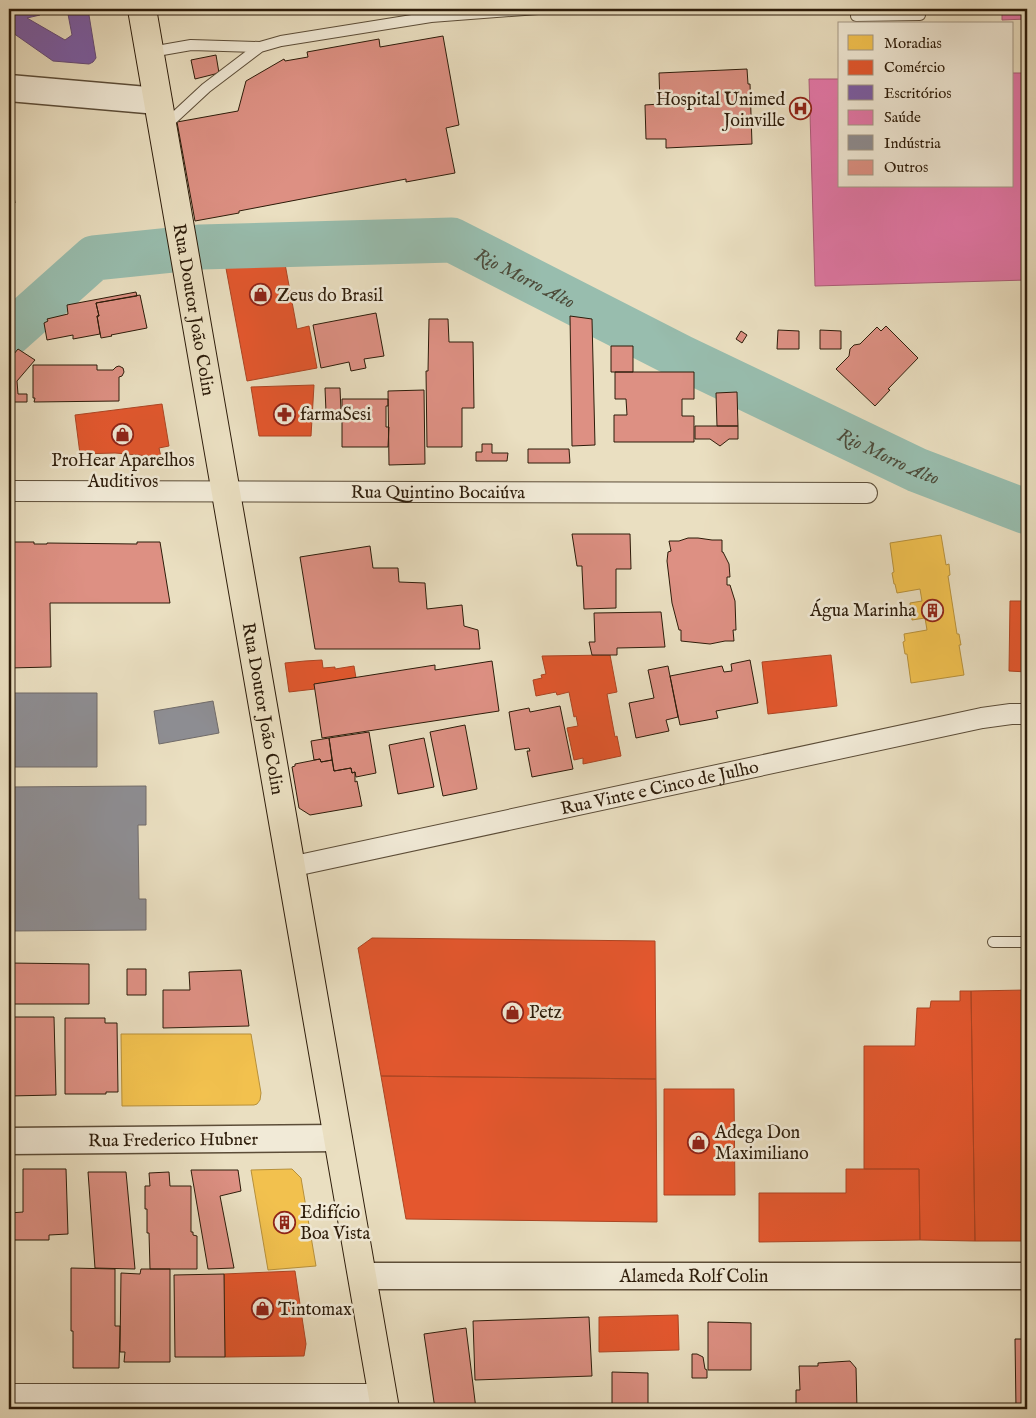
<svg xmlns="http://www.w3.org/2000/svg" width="1036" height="1418" font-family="'IM FELL English',serif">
<rect width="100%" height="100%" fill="#eadfc1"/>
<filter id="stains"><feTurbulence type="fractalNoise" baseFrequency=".004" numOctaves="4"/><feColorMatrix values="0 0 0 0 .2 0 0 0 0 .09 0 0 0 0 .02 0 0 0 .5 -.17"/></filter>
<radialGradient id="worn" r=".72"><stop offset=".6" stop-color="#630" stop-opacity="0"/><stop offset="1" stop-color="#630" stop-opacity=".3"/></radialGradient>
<path fill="#f2c14e" stroke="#b7903a" d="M941 535 946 565 949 564 950 575 948 576 957 634H959L961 645H959L964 675 911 683 907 654H905L903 642 905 641 904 634 927 630 925 618 912 620 910 603 922 601 920 589 897 593 895 584H894L892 573 894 572 890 543Z
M121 1034H251L261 1093 260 1100 257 1104 254 1105 122 1106Z
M292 1169 301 1178 316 1266 268 1270 251 1170Z"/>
<path fill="#e4572e" stroke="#ad4523" d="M283 253 297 329 309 326 317 368 247 381 225 263Z
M314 385 311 436H259L251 387Z
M162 404 169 446 159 448 161 457 115 453 80 454 75 415Z
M1010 601H1027V672L1009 671Z
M610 655 617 692 607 694 615 737 617 736 621 756 583 764V758L574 760 567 728 578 726 576 716 574 717 569 692 557 695 556 692 536 696 533 680 542 678 541 675 546 674 542 656Z
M831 655 837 706 768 714 762 662Z
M322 660 323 668 335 667V669L354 666 356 678 314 684 315 689 289 692 285 663 305 661Z
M372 938 655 941 656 1079 381 1076 358 948Z
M1027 990V1241H975L971 991Z
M960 991H971L975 1241 920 1240 919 1169H864V1046H915L917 1008H930L931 1001H960Z
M381 1076 656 1079 657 1222 406 1219Z
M664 1089H734L735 1195H664Z
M846 1169H919L920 1240 759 1242V1193H846Z
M295 1271 306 1344 304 1356 225 1357 224 1274Z
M678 1315 679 1350 599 1352V1317Z"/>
<path fill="#7b5ea7" stroke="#644a78" d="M9 9H39L40 15 27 18 65 40 72 35 67 9H88L96 58 93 62 89 64 53 61 13 33 9 39Z"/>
<path fill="#e377a8" stroke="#ac5c79" d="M1002 9H1027V19L1002 20Z
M1012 73H1027V280L815 286 809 79H840V186H1012Z"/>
<path fill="#8d8d92" stroke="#706b69" d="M9 693H97V767H9Z
M213 701 219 733 159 744 154 711Z
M146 786V825H138L139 899H146V930L9 931V787Z"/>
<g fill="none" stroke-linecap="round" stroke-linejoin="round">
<path stroke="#98bdae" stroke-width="45" id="s1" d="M9 334 94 258 201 247 452 240 681 357 917 470 1027 512"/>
</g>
<path fill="#dd9083" stroke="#2d1c0a" d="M443 36 459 125 446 128 455 173 406 182V179L239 211V213L195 221 177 122 238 111 246 81 284 59 285 61 308 57 307 52 379 39 380 47Z
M216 55 219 73 195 79 191 60Z
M747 69 748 84H750L752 144 666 148V139H646L645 105 660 104 659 73Z
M9 169H10L15 203 9 204Z
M136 292 137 296 96 303 99 316H97L100 334 73 339V335L47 340 44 323 48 321 47 319 68 314 67 305Z
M140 295 147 328 111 335 112 336 101 338 97 316H99L96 303Z
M376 313 384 356 364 359 366 368 351 371 349 362 321 368 313 325Z
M570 316 592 319 595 445 572 446Z
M429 319H448L449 342H473L474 408H462V447H427L426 371H428Z
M886 326 918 358 888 389 890 390 875 406 836 369 849 356 850 349 854 345 860 344 877 327 881 331Z
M778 330 799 331V349H777Z
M820 330 841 331V349H820Z
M741 331 747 335 742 343 736 339Z
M611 346H633V372H611Z
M18 349 35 360 17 381 18 394H27V402H9V360Z
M33 365H97V370H113L116 367 119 366 123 368 124 372 122 376 119 377V401L34 402 35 398H33Z
M615 372H694V399H682V416H694V442H614V415H627L626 399H615Z
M325 388H340L341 412H326Z
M424 390 425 464 389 465 388 391Z
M737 392 738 426H717L716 393Z
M342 399H388V406H386V427H389L388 447H342Z
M695 426H738V439H729L720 446 710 439H695Z
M482 444H492V453H508L507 461H476V452H482Z
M528 449H569L570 463H528Z
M572 534H630L631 569H616V608L584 609 582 569V566H577Z
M688 538H698L712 540H722V552H723L729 564 730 577H727V585H730L735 601 736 630H733L734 641H725L710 644 681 641V630H679L672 603 667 561 668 552 671 551 669 541H679Z
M9 542H34V544H47V543L137 544V542H160L170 603H50L51 667 9 668Z
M370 546 373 568H398L399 582 425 583 427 609 462 605 464 626 478 630 480 649H315L300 557Z
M661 612 665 647 617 648V655H592L589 642H595L594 613Z
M750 660 758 703 716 711 718 718 680 725 670 676 722 666 724 672 732 671 731 664Z
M492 661 499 711 322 738 314 684 435 665V670Z
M668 666 678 717 666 720 669 731 636 738 629 703 654 698 648 670Z
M560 706 573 769 532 777 527 751H530L529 748 515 750 509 712 529 708 530 712Z
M465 725 477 789 443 796 430 732Z
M369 732 376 773 356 777 355 772 352 773 351 768 334 771 329 738Z
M329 738 332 760 321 762 320 759 314 760 311 741Z
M424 738 434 787 398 794 389 745Z
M320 759 321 762 332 760 334 771 351 768 352 773 355 772V782L357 781 362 806 310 815 299 808 292 767 295 766V764Z
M9 963 89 964V1004H9Z
M127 969H146V995H127Z
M241 970 249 1026 163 1028V990H190L189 972Z
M9 1017H54L56 1095 9 1096Z
M65 1018H105V1023H117L118 1092H106V1094H65Z
M23 1169H66L68 1234 49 1235V1240H9V1213L23 1212Z
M191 1170H238L241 1191 220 1196 234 1268 208 1269Z
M88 1172H126L135 1269 95 1268Z
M169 1172 170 1186H191V1232H193V1235L197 1236V1269H150L149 1233H147V1209H145V1186H150L149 1173Z
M71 1268 115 1269V1326H120L119 1368H73V1331H71Z
M141 1269H170V1362H124L125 1352H120L121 1273 140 1274Z
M224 1274 225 1357H175L174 1275Z
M589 1317 592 1376 475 1380 473 1321Z
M708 1322 751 1323V1370H708Z
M466 1328 476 1409H435L424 1334Z
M1015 1339H1027V1409H1016Z
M692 1354H697L703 1357 705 1369 707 1370V1378H692Z
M850 1361 856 1368 857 1409H796V1390H800L799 1366H818V1363Z
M612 1372 648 1373V1409H612Z"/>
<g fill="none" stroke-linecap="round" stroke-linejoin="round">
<defs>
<path id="service" d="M856 9V16L920 15V9
M151 52 191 45 260 47 281 41 431 17 538 9
M165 126 206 88 260 47
M993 942H1027"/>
<g id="minor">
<path id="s2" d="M9 491 867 493"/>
<path id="s3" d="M290 867 982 718 1011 714H1027"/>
<path d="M9 1394H382"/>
</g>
<g id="tertiary">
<path d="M9 88 158 101"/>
<path id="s4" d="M9 1141 338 1138"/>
<path id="s5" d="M362 1276H1027"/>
</g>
<g id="primary">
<path id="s6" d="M142 9 385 1409"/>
</g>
</defs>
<use href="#service" stroke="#5c4d38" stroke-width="12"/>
<use href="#minor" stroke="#5c4d38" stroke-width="22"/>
<use href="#tertiary" stroke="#5c4d38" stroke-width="29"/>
<use href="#primary" stroke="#2d1c0a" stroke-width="30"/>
<use href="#service" stroke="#f1ead7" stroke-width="10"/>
<use href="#minor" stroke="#f1ead7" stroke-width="20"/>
<use href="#tertiary" stroke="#f1ead7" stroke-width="26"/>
<use href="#primary" stroke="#eadfc1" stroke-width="28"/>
</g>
<defs>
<symbol id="hospital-ring" viewBox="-11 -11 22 22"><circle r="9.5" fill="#f1ead7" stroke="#8f2418" stroke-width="1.5"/><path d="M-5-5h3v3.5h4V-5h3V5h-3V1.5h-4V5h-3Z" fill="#8f2418"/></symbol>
<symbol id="shop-ring" viewBox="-11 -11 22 22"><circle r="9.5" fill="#f1ead7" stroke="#8f2418" stroke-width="1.5"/><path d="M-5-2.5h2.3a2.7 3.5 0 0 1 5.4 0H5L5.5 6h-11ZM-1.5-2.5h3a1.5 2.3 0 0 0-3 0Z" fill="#8f2418"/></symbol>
<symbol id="pharmacy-ring" viewBox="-11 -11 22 22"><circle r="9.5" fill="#f1ead7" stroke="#8f2418" stroke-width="1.5"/><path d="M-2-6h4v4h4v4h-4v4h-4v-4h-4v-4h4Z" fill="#8f2418"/></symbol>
<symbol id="building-ring" viewBox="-11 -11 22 22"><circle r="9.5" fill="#f1ead7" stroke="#8f2418" stroke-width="1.5"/><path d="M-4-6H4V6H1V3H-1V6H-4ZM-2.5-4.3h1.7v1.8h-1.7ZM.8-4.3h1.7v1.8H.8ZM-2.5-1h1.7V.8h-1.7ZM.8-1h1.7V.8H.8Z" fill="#8f2418"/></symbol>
</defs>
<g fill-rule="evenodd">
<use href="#hospital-ring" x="788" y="96" width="25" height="25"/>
<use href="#shop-ring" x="248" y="282" width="25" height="25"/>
<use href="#pharmacy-ring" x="272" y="402" width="25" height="25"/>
<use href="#shop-ring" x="110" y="422" width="25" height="25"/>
<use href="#building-ring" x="920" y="598" width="25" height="25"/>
<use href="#shop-ring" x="500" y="1000" width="25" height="25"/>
<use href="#shop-ring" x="686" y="1130" width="25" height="25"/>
<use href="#building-ring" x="272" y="1210" width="25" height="25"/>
<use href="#shop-ring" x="250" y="1296" width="25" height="25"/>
</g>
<g text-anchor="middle" stroke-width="5" stroke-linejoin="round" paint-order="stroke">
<g font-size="18" fill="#2d1c0a" stroke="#f1ead7" text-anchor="start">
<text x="785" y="105" text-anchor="end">Hospital Unimed<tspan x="785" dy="21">Joinville</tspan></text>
<text x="277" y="301">Zeus do Brasil</text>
<text x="300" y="420">farmaSesi</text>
<text x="123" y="466" text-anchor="middle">ProHear Aparelhos<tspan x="123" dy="21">Auditivos</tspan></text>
<text x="916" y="616" text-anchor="end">Água Marinha</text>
<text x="529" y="1018">Petz</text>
<text x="715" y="1138">Adega Don<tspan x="715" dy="21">Maximiliano</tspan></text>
<text x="300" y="1218">Edifício<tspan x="300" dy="21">Boa Vista</tspan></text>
<text x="278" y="1315">Tintomax</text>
</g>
<g font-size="18" fill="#2d1c0a" stroke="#f1ead7">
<text dy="6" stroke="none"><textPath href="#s6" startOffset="305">Rua Doutor João Colin</textPath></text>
<text dy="6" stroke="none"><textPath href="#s2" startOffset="429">Rua Quintino Bocaiúva</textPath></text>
<text dy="6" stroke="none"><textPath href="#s6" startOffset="710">Rua Doutor João Colin</textPath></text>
<text dy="6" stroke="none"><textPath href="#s3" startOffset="378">Rua Vinte e Cinco de Julho</textPath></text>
<text dy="6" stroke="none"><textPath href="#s4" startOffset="164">Rua Frederico Hubner</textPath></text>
<text dy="6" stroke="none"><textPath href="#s5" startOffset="332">Alameda Rolf Colin</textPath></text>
</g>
<g font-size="19" font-style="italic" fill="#4d4c3b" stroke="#f1ead7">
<text dy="7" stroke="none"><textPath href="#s1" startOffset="555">Rio Morro Alto</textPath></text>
<text dy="7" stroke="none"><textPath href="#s1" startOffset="960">Rio Morro Alto</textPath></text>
</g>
</g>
<rect width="1036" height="1418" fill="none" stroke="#eadfc1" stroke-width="30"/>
<rect x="10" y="10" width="1016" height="1398" fill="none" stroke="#2d1c0a" stroke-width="2.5"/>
<rect x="15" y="15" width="1006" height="1388" fill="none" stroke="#2d1c0a"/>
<rect x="838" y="22" width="175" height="165" fill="#f1ead7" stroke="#a39885"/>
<rect x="848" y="35" width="25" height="15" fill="#f2c14e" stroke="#a39885"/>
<text x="884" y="48" font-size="15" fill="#2d1c0a">Moradias</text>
<rect x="848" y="60" width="25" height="15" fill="#e4572e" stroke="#a39885"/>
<text x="884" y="72" font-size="15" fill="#2d1c0a">Comércio</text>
<rect x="848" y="85" width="25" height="15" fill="#7b5ea7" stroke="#a39885"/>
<text x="884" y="98" font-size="15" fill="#2d1c0a">Escritórios</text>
<rect x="848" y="110" width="25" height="15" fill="#e377a8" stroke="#a39885"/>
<text x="884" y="122" font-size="15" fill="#2d1c0a">Saúde</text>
<rect x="848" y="135" width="25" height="15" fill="#8d8d92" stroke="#a39885"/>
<text x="884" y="148" font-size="15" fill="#2d1c0a">Indústria</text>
<rect x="848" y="160" width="25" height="15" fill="#dd9083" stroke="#a39885"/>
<text x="884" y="172" font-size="15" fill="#2d1c0a">Outros</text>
<rect width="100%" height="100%" filter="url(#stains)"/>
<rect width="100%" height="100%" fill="url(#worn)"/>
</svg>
